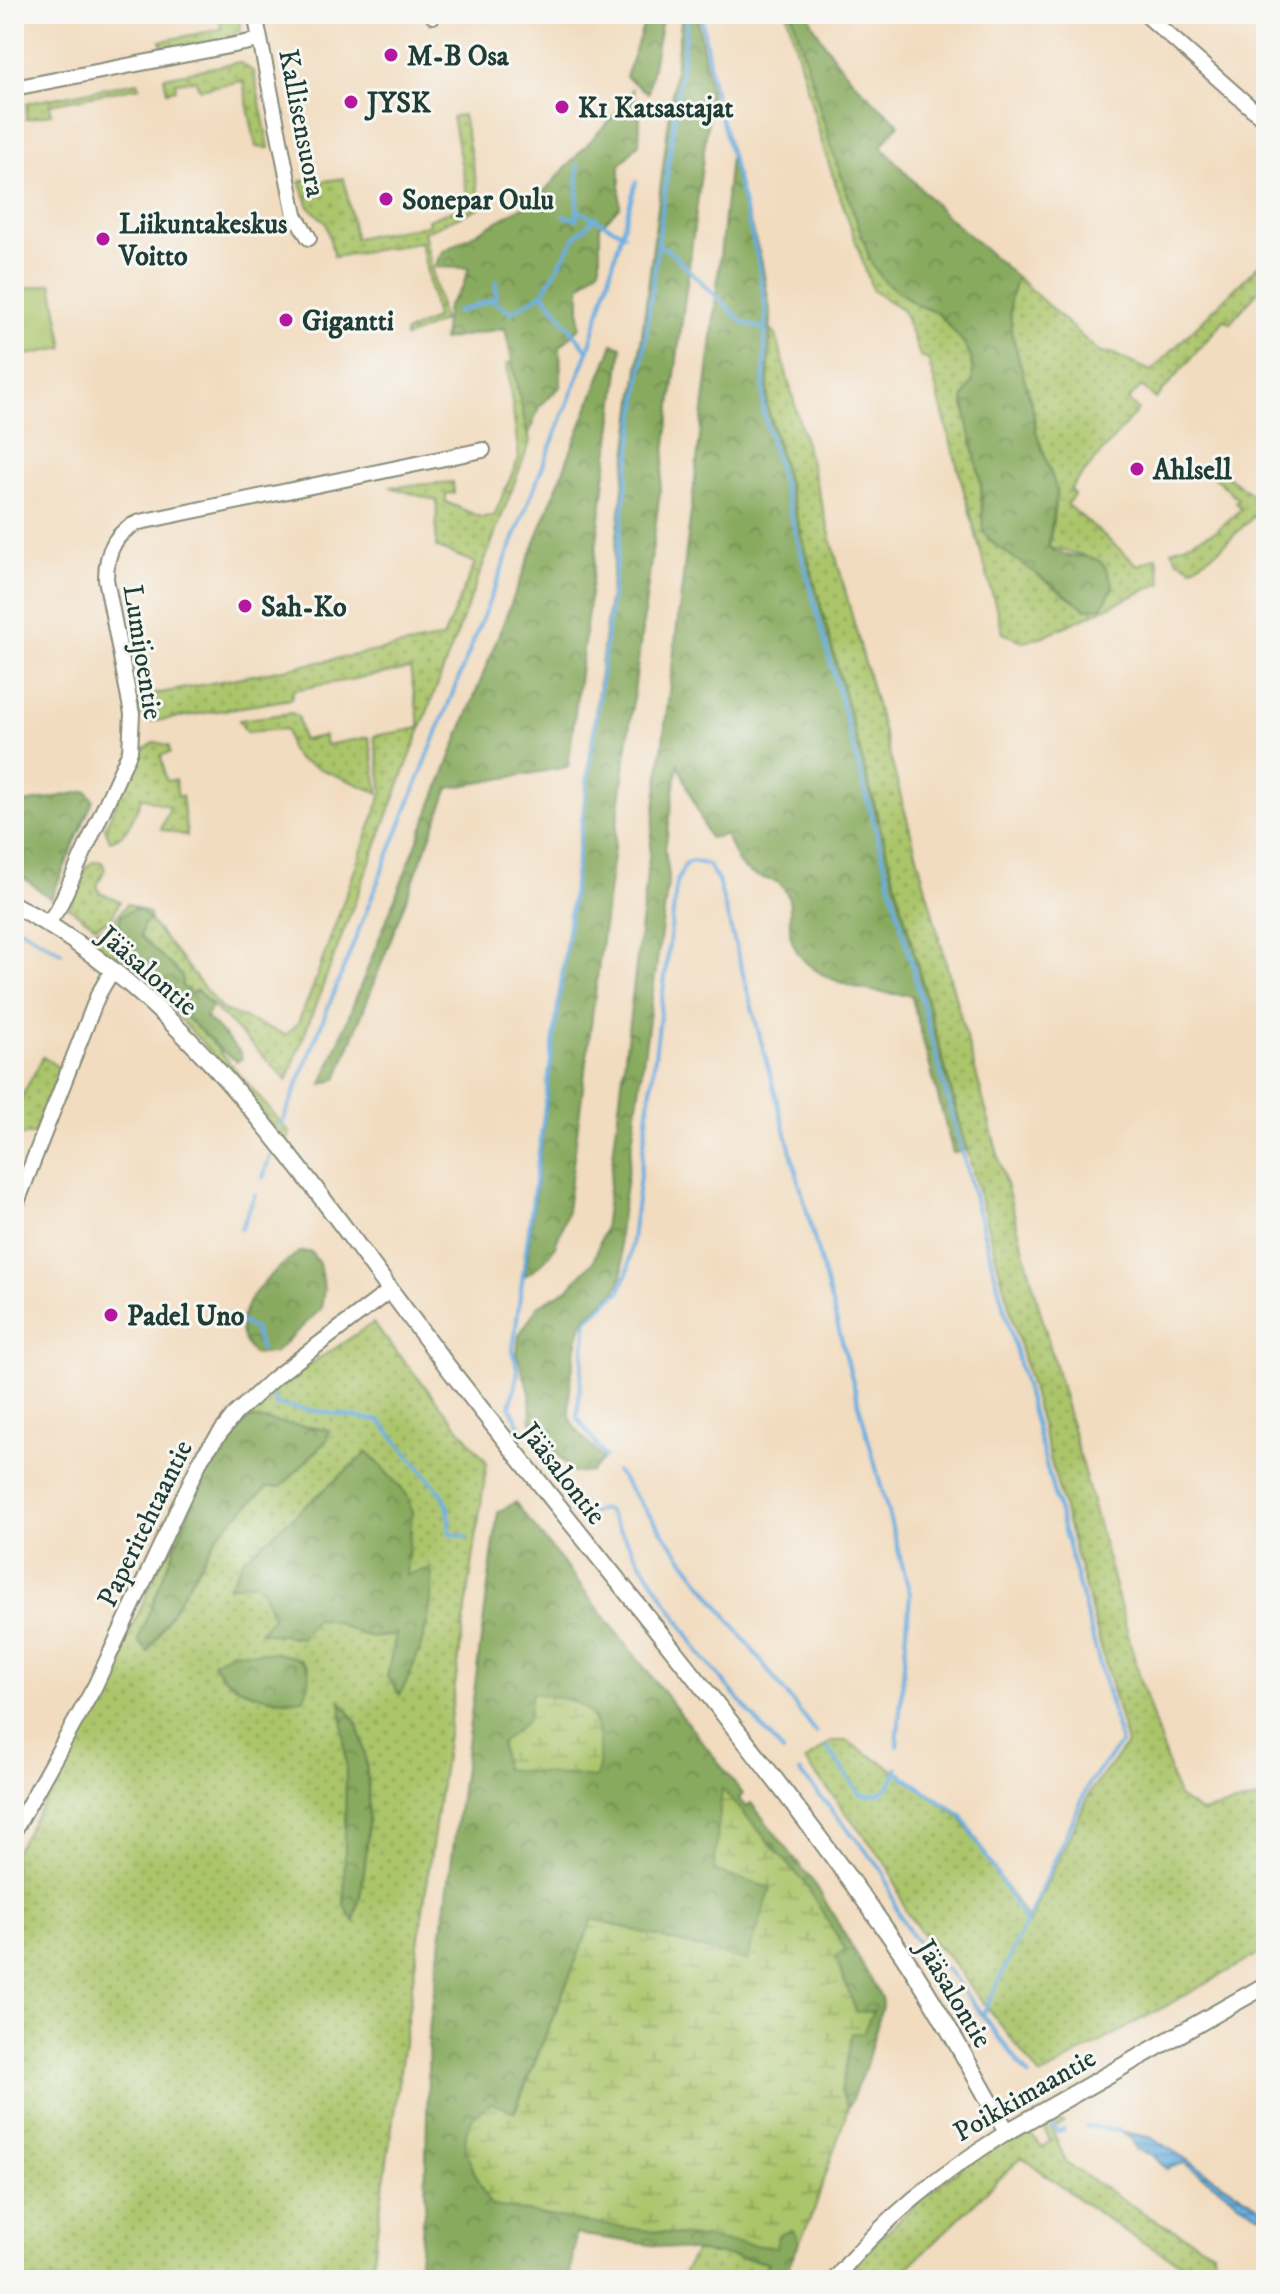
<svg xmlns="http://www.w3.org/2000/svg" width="1280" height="2294" font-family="'IM FELL DW Pica',serif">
<defs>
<pattern id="grass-dots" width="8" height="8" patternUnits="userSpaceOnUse" patternTransform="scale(2)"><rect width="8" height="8" fill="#abc56b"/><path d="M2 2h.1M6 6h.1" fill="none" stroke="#8ba159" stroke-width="1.8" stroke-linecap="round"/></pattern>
<pattern id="forest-crowns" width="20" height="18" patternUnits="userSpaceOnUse" patternTransform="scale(2)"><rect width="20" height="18" fill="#88aa5f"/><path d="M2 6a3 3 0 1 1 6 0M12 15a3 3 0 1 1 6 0" fill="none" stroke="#6f8c4f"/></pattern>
<pattern id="wetland-marsh" width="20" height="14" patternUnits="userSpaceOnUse" patternTransform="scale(2)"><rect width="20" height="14" fill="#abc56b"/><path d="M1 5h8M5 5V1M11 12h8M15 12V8" fill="none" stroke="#8ba159"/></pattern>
<pattern id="water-rules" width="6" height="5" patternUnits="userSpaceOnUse" patternTransform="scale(2)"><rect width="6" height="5" fill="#6aaee0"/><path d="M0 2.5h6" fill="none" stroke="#578fb6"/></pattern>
</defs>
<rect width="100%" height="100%" fill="#f6f6f2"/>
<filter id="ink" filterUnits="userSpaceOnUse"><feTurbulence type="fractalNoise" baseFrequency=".0125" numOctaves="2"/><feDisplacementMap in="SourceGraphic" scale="16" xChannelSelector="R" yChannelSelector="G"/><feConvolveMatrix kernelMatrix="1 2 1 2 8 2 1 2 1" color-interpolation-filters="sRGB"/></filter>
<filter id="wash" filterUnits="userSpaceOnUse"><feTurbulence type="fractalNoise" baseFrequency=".006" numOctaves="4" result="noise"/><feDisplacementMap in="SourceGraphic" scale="32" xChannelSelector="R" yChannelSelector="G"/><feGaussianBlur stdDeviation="1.8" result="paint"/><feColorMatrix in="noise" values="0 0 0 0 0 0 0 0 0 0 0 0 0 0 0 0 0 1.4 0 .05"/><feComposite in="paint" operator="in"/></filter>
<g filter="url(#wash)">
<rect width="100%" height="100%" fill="#f2dcbf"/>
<path fill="url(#grass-dots)" stroke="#658150" stroke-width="2" d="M219 14H238L241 30 228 39 163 51 161 41 221 29Z
M787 14H792L833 152 872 265 917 305 938 313 964 343 971 358 973 380 963 399 981 484 982 518 1102 607 1113 587 1083 555 1049 548 1057 491 1036 431 1033 410 1011 331 1010 299 1017 277 1100 353H1111L1151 371 1266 258V282L1230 323 1225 319 1156 399 1142 386 1128 400 1138 410 1070 489 1074 495 1067 504 1138 565 1157 557 1162 583 1041 637 1025 642 1003 633 928 359 921 358 902 309 873 291 824 150Z
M239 62 254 72 269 148 256 147 243 81 200 89 195 80 175 82 176 89 167 91 164 77Z
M138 82 139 87 50 104 51 114 26 119 27 103Z
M463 115 481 207 424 232 443 321 405 338V333L436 318 421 242 334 257 326 223 309 207 300 181 317 177 318 182 344 178 355 238 429 225 428 220 469 203 452 117Z
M770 329 776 335 1137 1668 1178 1797 1201 1812 1266 1797V1950L1040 2076 945 1953 925 1937 906 1912 889 1867 805 1761 832 1741H847L905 1777 960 1817 1029 1922 1092 1789 1127 1744 767 406Z
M512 362 530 442 287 1080 197 990 191 994 182 986V976L140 936 144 924 121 916 195 1023 290 1133 287 1144C227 1067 163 992 82 936L88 931 108 928 127 904 149 913 150 921 221 1009 286 1035 298 1023 310 995 383 791 374 736 420 728 410 669 293 690 291 699 150 722 139 714 138 706 145 696 443 638 475 563 436 547 437 501 390 487 453 482 454 493 446 494V502L480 517 494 516 519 458 507 364Z
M1219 470 1254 496 1261 509 1220 549 1192 568 1177 559 1172 550 1216 531 1241 509 1235 502 1238 499 1211 474Z
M291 713 298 716 302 740 324 736 326 745 369 737 379 793 298 760 290 750 286 729 246 732 239 720Z
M156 742 169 746 170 753 161 755 166 781 175 780 178 797 182 796 187 836 161 829 170 807 142 797C134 813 129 837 110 841L105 828 137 753Z
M95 861 102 862 105 869 97 886 100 893 120 901 111 919 96 926 69 908 87 866Z
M43 1057 58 1067 59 1076 35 1134 14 1136V1111Z
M373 1323 487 1462 370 2280H14V1853L56 1782 105 1688 201 1473 233 1428 279 1385Z
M1052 2118 1064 2123 1052 2129 1066 2163 1153 2219 1213 2251 1215 2272 1242 2280C1179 2280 1073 2195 1022 2157L895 2280H842C884 2230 963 2154 1025 2132H1029L1041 2147 1050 2142 1043 2126Z
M696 2251 768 2262 761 2280H687L684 2271Z"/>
<path fill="url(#forest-crowns)" stroke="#54744a" stroke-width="2" d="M647 14H663L648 93 626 77Z
M682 14H697L711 96 567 1211C557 1244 555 1257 525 1276Z
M792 14H808C830 61 861 90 899 124L881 146 943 213 1017 277 1010 299 1011 331 1033 410 1036 431 1057 491 1048 547C1077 569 1100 537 1113 587L1102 607 1086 609 994 544 983 532 981 484 963 399 973 380 971 358 964 343 938 313 917 305 886 283 872 265 833 152Z
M632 90 640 120 639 143 620 165V207L600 226V267L580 286V327L560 347 561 386 539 407 528 437 505 328 443 340 447 306 462 288 469 268 434 267 442 252 537 199 629 99Z
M730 157 761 259 771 315 767 406 967 1150 953 1153 911 995C872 994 802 982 791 937 787 918 796 899 780 884 776 880 769 880 763 878 739 873 735 857 726 835L709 838 678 764 665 849 669 876 619 1234C617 1249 626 1260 622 1276 618 1296 598 1304 586 1317 576 1328 565 1407 571 1421 578 1434 593 1448 603 1459L591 1472 573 1473 531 1423 530 1393 517 1356 519 1335 538 1306 569 1288 593 1262 604 1230 712 337Z
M613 344 622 347 568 767 449 788 337 1079 322 1084Z
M87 791 93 800 51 899 14 870V805Z
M133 909 141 911 150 921 144 924 140 936 182 976V986L191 994 196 990 212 1006 206 1017 240 1052 242 1059 237 1061 221 1050 113 948 121 916Z
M299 1252H311L319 1264 324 1289 321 1309 274 1353 253 1354C217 1317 271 1273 299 1252Z
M249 1418 329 1430 327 1440 281 1487H267L219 1533 148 1652 138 1640 205 1472Z
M368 1452 407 1495 412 1513 406 1575 431 1568C436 1610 419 1658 400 1695L387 1677 396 1633C358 1648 347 1617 315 1619L301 1638 260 1632 273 1617 263 1590 252 1582 228 1587 244 1559Z
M515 1502 743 1794 739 1799 746 1807 751 1803 817 1887 881 1997 882 2006 867 2063 848 2108 841 2091 852 2032 873 2012H856L836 1958 845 1949 804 1882 723 1790 772 1887 747 1962 593 1919 514 2112 490 2205 577 2221 775 2248 778 2235 794 2230 799 2243 782 2280H761L768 2262 576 2234 569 2280H417L425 2203 429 2029 498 1512Z
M233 1651C268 1654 330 1646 303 1699 274 1704 225 1690 213 1662Z
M341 1702C347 1710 356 1719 359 1728 375 1782 369 1868 354 1921L344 1905 346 1764Z"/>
<path fill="url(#wetland-marsh)" stroke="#658150" stroke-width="2" d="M532 1693C570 1700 598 1700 599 1746 599 1758 601 1768 595 1778L504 1769 501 1743 527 1721Z
M722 1789 804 1882 845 1949 836 1958 856 2012 873 2011 863 2033H852L841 2091 848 2108 813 2213 799 2243 793 2230 778 2235 776 2248 577 2221 490 2205C472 2168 445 2129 491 2103L515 2112 593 1919 747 1961 771 1888 714 1871Z"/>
<path fill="#abc56b" stroke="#658150" stroke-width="2" d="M14 243 23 289 52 284 64 348 14 357Z"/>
<path fill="url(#water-rules)" stroke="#44768a" stroke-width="2" d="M1120 2131 1153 2138 1266 2211V2217C1248 2212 1204 2176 1184 2163L1166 2169 1153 2155 1136 2149 1132 2140Z"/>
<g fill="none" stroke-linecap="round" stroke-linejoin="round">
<path stroke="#6aaee0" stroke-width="4" d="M701 14 713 87 758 259 766 310 763 411 1121 1743 1090 1782 1026 1923
M580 211 624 234
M564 216 577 219 578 166
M658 244 669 251 744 323 764 329
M543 293 588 351
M492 300 511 312 543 293 576 236 596 217
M456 312 492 300 496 296V281
M14 925 61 952
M281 1126 588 352 636 182
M263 1178 270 1156
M241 1229 255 1195
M209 1308 213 1310
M228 1315 254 1329 261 1349
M273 1397 277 1405 380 1421 443 1495 448 1507 450 1533 467 1537
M521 1428 510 1407 518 1373 513 1350 688 14
M605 1457 577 1417 587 1320 620 1291 628 1271 677 881 686 863 693 861 708 865 718 881 910 1594 897 1746
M616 1471 816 1733
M589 1514 602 1509 608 1512 702 1656 783 1752
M827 1747 860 1794C880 1799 893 1787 897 1768
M896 1771 962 1816 1026 1923 982 2016
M800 1772 883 1871 897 1911 912 1936 949 1972 1029 2076
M1086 2126 1120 2131
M1053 2127 1058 2132 1064 2130"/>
</g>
</g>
<g filter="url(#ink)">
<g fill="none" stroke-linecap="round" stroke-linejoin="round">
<defs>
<path id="minor" d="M255 14 295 215 309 238
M433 14V16
M1145 14 1266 121
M14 88 260 40
M48 923 59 907 130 751 132 714 106 579C106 553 115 531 140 522L483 450
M14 1210 98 995 113 969
M14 1831 95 1686 202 1457 235 1414 274 1378 388 1292
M834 2280C882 2219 942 2173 1007 2132"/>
<path id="major" d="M14 905C206 1005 331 1219 462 1385 606 1569 759 1749 893 1940 935 2000 970 2068 1007 2132L1266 1985"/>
</defs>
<use href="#minor" stroke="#888c7a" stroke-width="18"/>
<use href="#major" stroke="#888c7a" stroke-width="20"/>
<use href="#minor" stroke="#fff" stroke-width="14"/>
<use href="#major" stroke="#fff" stroke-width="16"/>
</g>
</g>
<g fill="#b5179e" stroke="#f6f6f2" stroke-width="3">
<circle cx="391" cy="55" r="8"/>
<circle cx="351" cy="102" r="8"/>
<circle cx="562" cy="107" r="8"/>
<circle cx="386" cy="199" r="8"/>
<circle cx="103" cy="239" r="8"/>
<circle cx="286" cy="320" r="8"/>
<circle cx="1137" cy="469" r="8"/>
<circle cx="245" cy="606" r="8"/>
<circle cx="111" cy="1315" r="8"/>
</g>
<g text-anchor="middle" stroke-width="6" stroke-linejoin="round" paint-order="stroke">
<g font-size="28" font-weight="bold" fill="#1f3d34" stroke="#f6f6f2" text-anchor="start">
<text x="407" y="65">M-B Osa</text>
<text x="367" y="112">JYSK</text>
<text x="578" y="117">K1 Katsastajat</text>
<text x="402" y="209">Sonepar Oulu</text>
<text x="119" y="233">Liikuntakeskus<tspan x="119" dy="32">Voitto</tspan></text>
<text x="302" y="330">Gigantti</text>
<text x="1153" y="479">Ahlsell</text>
<text x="261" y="616">Sah-Ko</text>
<text x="127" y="1325">Padel Uno</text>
</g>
<g font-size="28" fill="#1f3d34" stroke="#f6f6f2">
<text transform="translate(303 123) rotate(79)" y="10">Kallisensuora</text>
<text transform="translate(144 652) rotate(81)" y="10">Lumijoentie</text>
<text transform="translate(149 970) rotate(41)" y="10">Jääsalontie</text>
<text transform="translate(564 1473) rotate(52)" y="10">Jääsalontie</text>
<text transform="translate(144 1523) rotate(-64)" y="10">Paperitehtaantie</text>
<text transform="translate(955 1993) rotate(59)" y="10">Jääsalontie</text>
<text transform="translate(1024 2094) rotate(-30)" y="10">Poikkimaantie</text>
</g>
</g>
<rect width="1280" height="2294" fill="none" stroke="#f6f6f2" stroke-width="48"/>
</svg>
